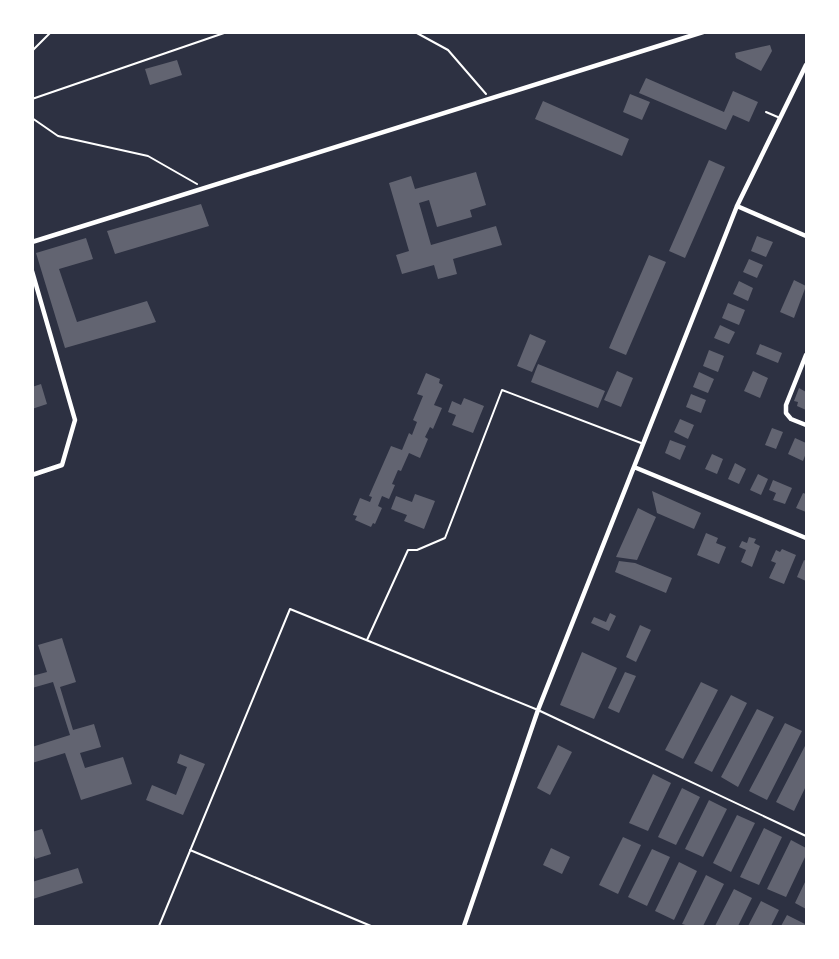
<svg xmlns="http://www.w3.org/2000/svg" width="839" height="959" font-family="'DejaVu Sans',sans-serif">
<rect width="100%" height="100%" fill="#2d3142"/>
<path fill="#626471" d="M770 45 772 51 761 71 736 58 735 53Z
M177 60 182 75 150 85 145 69Z
M646 78 724 112 733 91 758 102 749 122 733 115 726 130 639 93Z
M630 94 650 102 642 120 623 112Z
M543 101 629 139 622 156 535 119Z
M709 160 725 167 685 258 669 251Z
M476 172 486 205 470 210 472 217 437 227 429 200 419 203 431 245 496 226 502 245 453 259 457 274 438 279 434 265 402 274 396 255 409 251 389 183 411 176 415 189Z
M201 204 209 226 115 254 107 231Z
M757 236 773 242 766 257 751 251Z
M86 238 93 259 59 269 77 322 147 301 156 322 65 348 36 253Z
M649 255 666 262 626 355 609 348Z
M749 259 763 265 757 278 743 272Z
M794 280 806 286 794 318 780 312Z
M739 281 753 288 748 301 733 294Z
M728 303 745 310 739 325 722 318Z
M720 325 735 332 729 344 714 338Z
M530 334 546 341 532 372 517 366Z
M760 344 782 353 778 363 756 354Z
M709 350 724 356 718 372 703 366Z
M538 364 605 391 598 408 531 382Z
M617 371 633 378 621 407 604 400Z
M753 371 768 378 760 398 744 391Z
M699 372 714 379 708 393 693 387Z
M426 373 440 379 439 383 443 385 434 405 442 408 433 429 430 427 425 437 428 439 420 458 409 453 401 471 398 470 392 484 395 485 389 499 382 496 378 506 382 508 375 524 373 523 371 527 355 520 357 516 353 515 360 498 370 502 372 497 369 496 391 446 402 450 409 433 412 435 417 422 413 420 423 396 417 394Z
M41 384 47 404 32 409V387Z
M799 388 806 392V410L797 406 798 402 794 401Z
M691 394 706 400 701 413 686 407Z
M464 398 484 406 473 433 452 425 456 415 448 412 452 401 461 405Z
M680 419 694 425 688 439 674 432Z
M772 428 783 432 776 449 765 445Z
M795 438 806 443V453L803 461 788 454Z
M670 440 686 446 680 460 665 453Z
M712 454 723 459 717 474 705 469Z
M735 463 746 469 739 484 728 479Z
M758 474 768 479 761 495 750 490Z
M773 480 792 488 785 504 773 500 776 493 769 490Z
M652 491 701 513 694 529 657 513Z
M803 493 806 494V512L796 508Z
M415 494 435 501 424 529 404 521 407 515 391 509 396 496 412 502Z
M638 508 656 517 637 560 616 557Z
M706 533 718 538 716 543 726 547 719 564 697 555Z
M749 537 756 539 754 543 760 546 752 567 741 562 746 550 739 547 742 541 747 543Z
M782 549 796 555 784 584 769 578 776 563 771 561 776 550 780 552Z
M804 560 806 561V581L797 577Z
M619 561 635 563 672 578 666 593 615 572Z
M610 613 616 616 609 631 591 623 594 617 606 622Z
M640 625 651 630 636 662 626 657Z
M62 638 76 682 60 687 73 730 94 724 101 747 80 753 85 768 123 757 132 784 81 800 65 753 32 763V747L70 735 53 682 32 688V676L47 672 38 645Z
M582 652 617 668 594 719 560 705Z
M625 672 636 676 619 713 608 708Z
M701 682 718 690 683 759 665 750Z
M731 695 747 703 712 772 694 763Z
M757 709 774 717 738 787 721 777Z
M785 723 802 731 767 800 749 791Z
M806 744V786L794 811 776 802Z
M558 745 572 752 550 795 537 788Z
M180 754 205 764 183 815 146 800 152 785 176 795 187 767 177 763Z
M653 774 671 783 648 831 629 823Z
M682 788 700 797 676 845 658 837Z
M709 800 727 809 703 857 685 849Z
M737 815 755 823 731 872 713 863Z
M764 828 782 837 759 885 740 877Z
M42 829 51 854 35 859 32 850V832Z
M623 837 641 845 618 894 599 885Z
M791 840 806 848V855L786 897 767 889Z
M551 848 570 857 562 874 543 865Z
M652 849 670 857 647 906 628 897Z
M679 862 697 871 674 920 655 911Z
M78 868 83 883 33 899 32 882Z
M706 875 724 884 703 926H689L682 924Z
M806 880V909L795 903Z
M734 889 752 898 738 926H715Z
M761 901 779 910 771 926H748Z
M787 915 805 924 804 926H781Z"/>
<g fill="none" stroke-linecap="round" stroke-linejoin="round">
<path stroke="#fff" stroke-width="2" d="M415 32 448 50 486 94
M32 51 51 32
M32 99 227 32
M32 118 58 136 148 156 197 184"/>
<path stroke="#fff" stroke-width="2" d="M766 112 780 118
M367 640 408 550H417L445 538 502 390 641 443
M190 850 371 926
M159 926 290 609 538 710 806 836"/>
<path stroke="#fff" stroke-width="4.5" d="M737 206 806 236
M32 242 703 32
M32 271 75 420 62 465 32 475
M806 355 786 405V413L791 419 806 425
M634 467 806 538
M464 926 538 710 737 206 806 65"/>
</g>
<rect width="839" height="959" fill="none" stroke="#ffffff" stroke-width="68"/>
</svg>
